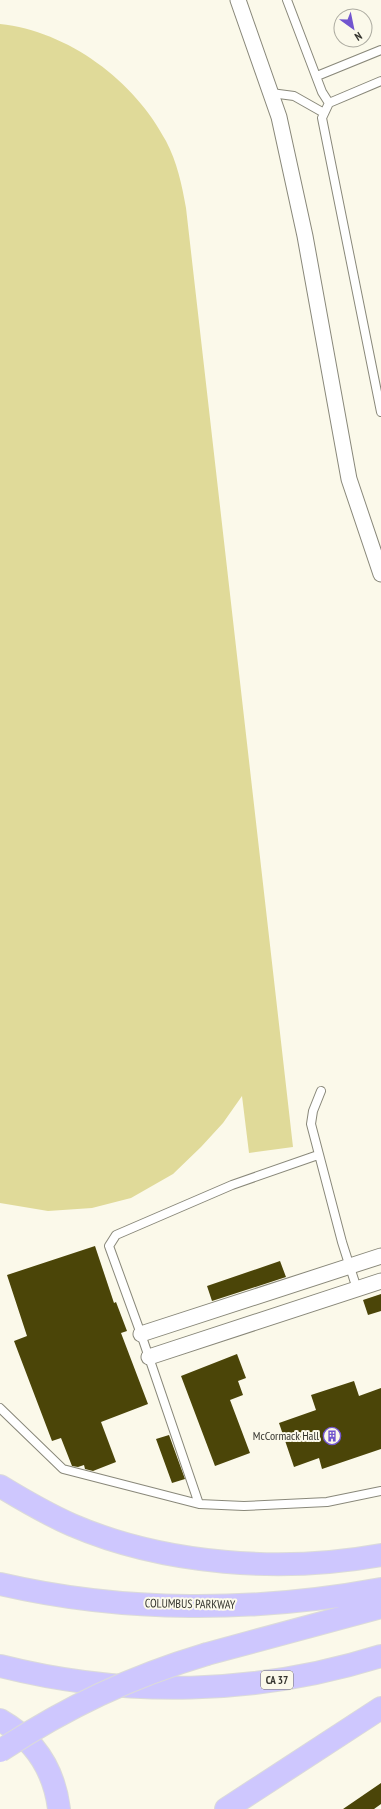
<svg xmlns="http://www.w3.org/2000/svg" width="381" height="1809" font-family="'PT Sans Narrow',sans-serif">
<rect width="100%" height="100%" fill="#fbf9ea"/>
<path fill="#e0da99" d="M0 24C68 31 135 81 166 141 177 162 182 185 186 208L293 1147 249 1153 242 1096 223 1123 201 1147 173 1174 131 1198 92 1208 48 1211 0 1203Z"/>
<path fill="#4b4508" d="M95 1246 114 1303 116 1302 127 1331 121 1333 148 1404 101 1422 116 1462 93 1471 85 1469 84 1465 78 1467 72 1466 61 1438 52 1441 14 1341 27 1336 7 1275Z
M280 1261 286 1277 212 1301 207 1286Z
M381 1294V1311L368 1315 363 1300Z
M237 1354 246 1378 238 1381 243 1395 230 1400 250 1453 215 1466 181 1376Z
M354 1381 359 1396 381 1388V1449L322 1469 319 1458 294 1467 279 1423 316 1410 311 1395Z
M169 1435 185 1479 172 1483 156 1439Z
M381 1783V1804L374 1809H343Z"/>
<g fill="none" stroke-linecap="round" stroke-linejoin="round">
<defs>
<path id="lane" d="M287 0 322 92 329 103
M317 76 381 50
M381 81 329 103 322 118 381 412
M271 93 294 96 324 113
M321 1091 313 1111 311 1124 342 1242 357 1289
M318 1155 232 1185 116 1235 109 1246 141 1334 199 1504 244 1506 327 1502 381 1491
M0 1408 63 1469 199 1504"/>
<path id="street" d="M238 0 279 117 305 236 349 479 381 574
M141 1334 381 1256
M149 1357 381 1281"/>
<path id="highway" d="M0 1486C23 1500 47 1514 72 1525 165 1565 282 1573 381 1555
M0 1584C124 1613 256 1612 381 1589
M207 1654 381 1607
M0 1666C126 1698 257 1695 381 1656
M0 1720C35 1740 54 1769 59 1809
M226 1809 381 1708"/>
</defs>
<use href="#lane" stroke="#89887a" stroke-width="10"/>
<use href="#street" stroke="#89887a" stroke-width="17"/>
<use href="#highway" stroke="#dbdbda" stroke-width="24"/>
<use href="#lane" stroke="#fff" stroke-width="8"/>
<use href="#street" stroke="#fff" stroke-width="15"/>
<use href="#highway" stroke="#cec7fe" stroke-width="22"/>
<defs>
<path id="highway-bridge" d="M0 1751C67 1707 130 1677 207 1654"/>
</defs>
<use href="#highway-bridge" stroke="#dbdbda" stroke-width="24" stroke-linecap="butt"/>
<use href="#highway-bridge" stroke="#cec7fe" stroke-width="22"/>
</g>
<defs>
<symbol id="building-ring" viewBox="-11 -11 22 22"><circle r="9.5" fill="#fbf9ea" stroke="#7255cf" stroke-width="1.5"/><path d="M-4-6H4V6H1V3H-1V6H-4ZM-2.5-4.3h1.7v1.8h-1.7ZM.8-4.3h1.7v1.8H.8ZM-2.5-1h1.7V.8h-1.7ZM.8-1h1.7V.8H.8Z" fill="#7255cf"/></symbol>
</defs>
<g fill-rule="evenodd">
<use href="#building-ring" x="322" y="1426" width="20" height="20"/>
</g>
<g text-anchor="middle" stroke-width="4" stroke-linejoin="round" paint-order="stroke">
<rect fill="#fbf9ea" stroke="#717068" stroke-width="1" x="261" y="1671" width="32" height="18" rx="3"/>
<g font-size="11" font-weight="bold" fill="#363630">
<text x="277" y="1684">CA 37</text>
</g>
<g font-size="12" fill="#363630" stroke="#fbf9ea" text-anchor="end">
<text x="319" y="1440">McCormack Hall</text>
</g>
<g font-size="12" fill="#363630" stroke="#fbf9ea">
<text transform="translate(190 1604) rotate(1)" y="4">COLUMBUS PARKWAY</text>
</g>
</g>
<g transform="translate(353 28) rotate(147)"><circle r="19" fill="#fbf9ea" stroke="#acaba0"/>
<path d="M0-3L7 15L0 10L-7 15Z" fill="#7255cf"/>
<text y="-6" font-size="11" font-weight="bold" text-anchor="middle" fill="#363630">N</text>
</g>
</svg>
